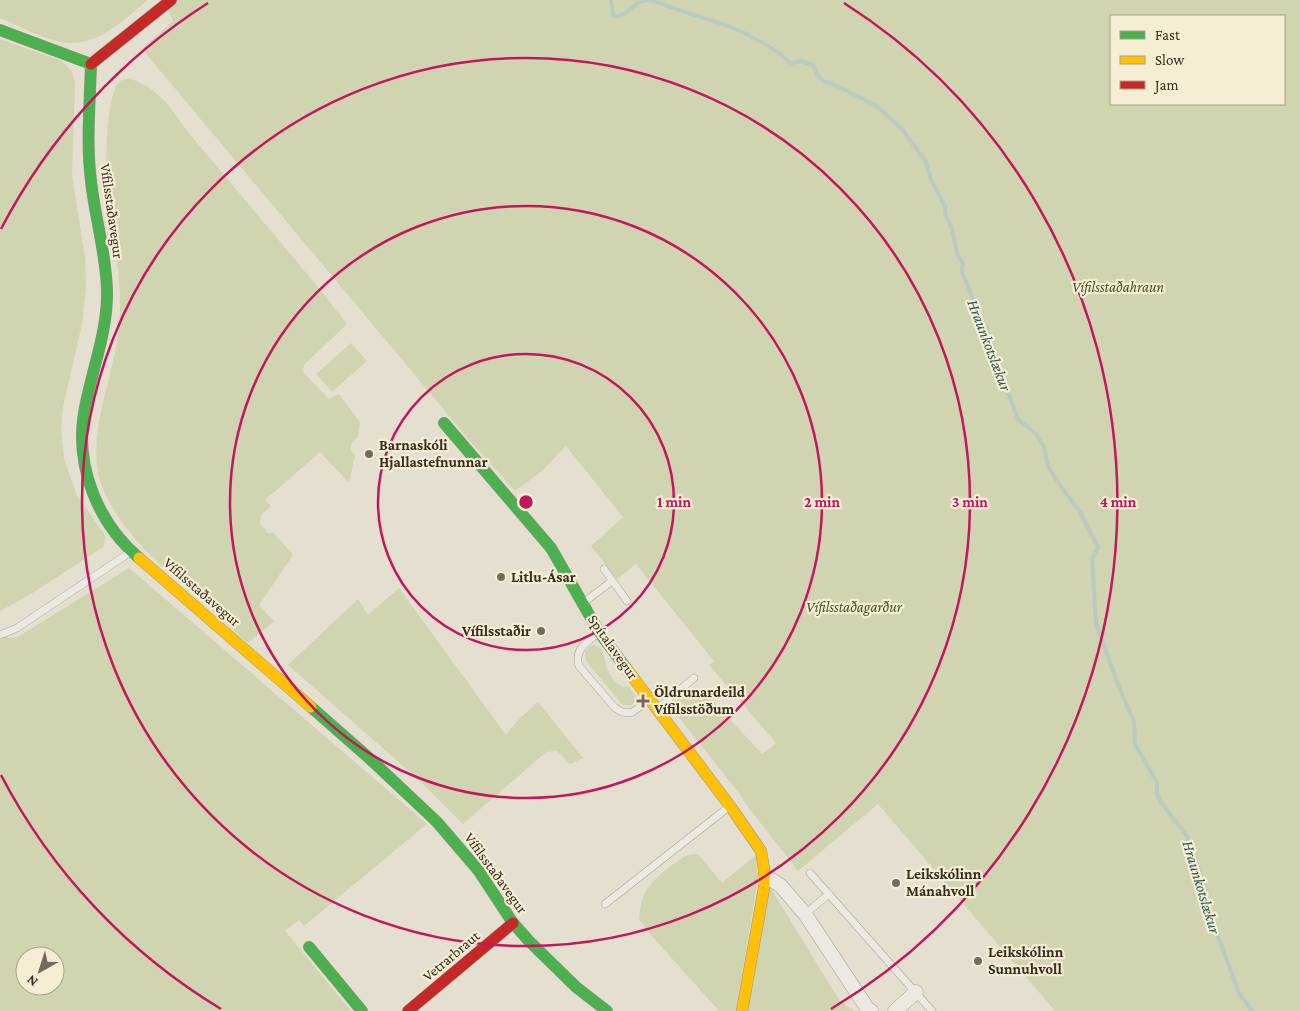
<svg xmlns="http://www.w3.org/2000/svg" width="1300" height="1011" font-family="'Crimson Pro',serif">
<rect width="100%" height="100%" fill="#e4dfcf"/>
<path fill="#d1d4b1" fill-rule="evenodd" d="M0 0H148C122 21 94 51 57 41 38 36 19 26 0 18Z
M173 0H1300V1011H1055L878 804 798 871 745 803 738 792 670 706 686 691 693 693 701 688 762 754 776 743 709 665 714 661 636 564 617 579 591 546 623 517 566 446 542 471 515 491 471 442 142 49 173 21 166 5ZM1111 16H1284V104H1111Z
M0 39 62 61 72 72 75 83 72 175 85 258 86 288 82 324 63 407 61 428 64 458 77 496 105 535V541L103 547 31 594 0 611Z
M130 78 150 88 166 102 188 132 318 287 347 324 304 365 303 372 329 399 339 394 360 422 358 437C350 441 348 449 355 455L349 483 320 452 265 500 271 506 261 515 260 524 269 534 273 532 293 555 259 605 274 621 248 643 147 552C127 530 104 502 98 472 91 430 107 393 115 352 122 323 121 292 117 262 114 243 110 224 108 205 106 185 103 89 122 80 124 79 127 79 130 78Z
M351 343 367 361 332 392 316 374Z
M129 568 427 824 304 926 299 920 285 931 351 1011H0V636L16 638ZM25 956H55V986H25Z
M399 588 506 735 520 718 538 702 583 758 570 764 557 751 546 752 463 824 419 780 288 665 358 599 368 615Z
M594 645C607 648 603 663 609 672 612 679 617 683 623 687L628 686 637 698 632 705H623L620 702 586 661 585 652 590 646Z
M698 854 722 883 756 855 758 879 736 1011H719L651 935 639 919C640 910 641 901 645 893 651 881 675 861 686 856 690 854 694 854 698 854Z
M770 887 839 1000 854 1011H746Z"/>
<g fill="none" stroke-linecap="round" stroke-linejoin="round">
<path stroke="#b9cac1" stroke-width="4" d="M611 0 613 15C623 20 631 5 640 2 644 0 649 0 653 0
M653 0C676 11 701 16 725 25 750 34 772 47 791 63L801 61 813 65 818 76 823 81 837 86 875 105 902 129 926 162 931 180 945 206V214L952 228 957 254 963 263 962 269 963 275 971 293 978 317 981 323 987 328 989 341 993 347 992 354 993 360 999 369 1018 419 1037 435 1044 447 1048 466 1059 484 1080 512 1098 547 1092 559 1096 623 1117 682 1134 722 1135 744 1157 783V793L1160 801 1187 836 1205 888 1214 929 1221 944 1239 993 1252 1011"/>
<defs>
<path id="lane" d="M604 569 627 601
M583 603 612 581
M597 634C586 643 574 650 579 666L615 708 622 712 631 713 648 701
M0 635 17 628 129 553
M658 708 694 678
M810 873 932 1011
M605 904 730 806
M805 914 829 894"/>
<path id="street" d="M764 880H772L781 886 805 914 867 1008 871 1011
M895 1011 916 992"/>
<path id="fast" d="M0 30 91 64
M91 64C90 103 86 142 91 181 95 218 106 253 107 290 108 333 91 371 84 413 75 467 98 523 139 558
M444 423 551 548 599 632 626 668
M311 707 369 758 437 822 478 870 513 923 529 941 576 987 607 1011
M309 947 362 1011"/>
<path id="slow" d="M139 558 311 707
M626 668 730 806 761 851 764 869V888L742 1011"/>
<path id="jam" d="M91 64 171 0
M408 1011 513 923"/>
</defs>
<use href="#lane" stroke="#aaa497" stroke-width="8"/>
<use href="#street" stroke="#aaa497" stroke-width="15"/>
<use href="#fast" stroke="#999388" stroke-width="12"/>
<use href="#slow" stroke="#999388" stroke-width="12"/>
<use href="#jam" stroke="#999388" stroke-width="12"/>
<use href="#lane" stroke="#ece9e0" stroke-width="7"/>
<use href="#street" stroke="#ece9e0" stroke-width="14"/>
<use href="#fast" stroke="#4caf50" stroke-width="11"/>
<use href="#slow" stroke="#ffc107" stroke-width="11"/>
<use href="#jam" stroke="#c62828" stroke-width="11"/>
</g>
<g fill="none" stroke="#c2185b" stroke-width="2.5">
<circle cx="526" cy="502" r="148"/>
<circle cx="526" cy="502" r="296"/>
<circle cx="526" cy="502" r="444"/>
<path d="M221 1009A592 592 0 0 1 1 775M1 229A592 592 0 0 1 208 3M844 3A592 592 0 0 1 831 1009"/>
</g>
<g fill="#756b5d" stroke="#f5eed5" stroke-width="2">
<circle cx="369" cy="454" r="5"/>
<circle cx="501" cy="577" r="5"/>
<circle cx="541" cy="631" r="5"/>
<path d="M640.5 693.5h5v5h5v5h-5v5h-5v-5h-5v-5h5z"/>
<circle cx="896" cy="883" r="5"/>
<circle cx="978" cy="961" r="5"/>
</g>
<g text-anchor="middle" stroke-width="4.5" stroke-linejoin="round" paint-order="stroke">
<g font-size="15" fill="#392d1f" stroke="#f5eed5">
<text transform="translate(112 211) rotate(82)" y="5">Vífilsstaðavegur</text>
<text transform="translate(202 592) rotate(41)" y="5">Vífilsstaðavegur</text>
<text transform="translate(613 647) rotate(55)" y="5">Spítalavegur</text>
<text transform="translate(496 873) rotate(54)" y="5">Vífilsstaðavegur</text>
<text transform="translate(451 956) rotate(-40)" y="5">Vetrarbraut</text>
</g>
<g font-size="15" font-style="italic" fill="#465526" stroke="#f5eed5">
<text x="1118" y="292">Vífilsstaðahraun</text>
<text x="854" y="612">Vífilsstaðagarður</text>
</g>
<g font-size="15" font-weight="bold" fill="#392d1f" stroke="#f5eed5" text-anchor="start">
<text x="379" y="450">Barnaskóli<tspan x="379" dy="17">Hjallastefnunnar</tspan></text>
<text x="511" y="582">Litlu-Ásar</text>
<text x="531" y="636" text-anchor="end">Vífilsstaðir</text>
<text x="654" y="697">Öldrunardeild<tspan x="654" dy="17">Vífilsstöðum</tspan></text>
<text x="906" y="879">Leikskólinn<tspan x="906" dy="17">Mánahvoll</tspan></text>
<text x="988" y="957">Leikskólinn<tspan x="988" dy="17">Sunnuhvoll</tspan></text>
</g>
<g font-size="16" font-style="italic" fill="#2f5858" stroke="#f5eed5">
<text transform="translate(990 345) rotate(69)" y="6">Hraunkotslækur</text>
<text transform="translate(1202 887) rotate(73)" y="6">Hraunkotslækur</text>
</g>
</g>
<circle cx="526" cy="502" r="8" fill="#c2185b" stroke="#f5eed5" stroke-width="2.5"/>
<g font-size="15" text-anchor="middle" font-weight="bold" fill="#c2185b" stroke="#f5eed5" stroke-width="4.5" stroke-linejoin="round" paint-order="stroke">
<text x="674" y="507">1 min</text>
<text x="822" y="507">2 min</text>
<text x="970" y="507">3 min</text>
<text x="1118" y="507">4 min</text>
</g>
<rect x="1110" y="15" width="175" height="90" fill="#f5eed5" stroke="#aaa18c"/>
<rect x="1120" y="31" width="25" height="8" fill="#4caf50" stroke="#aaa18c"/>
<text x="1155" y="40" font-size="15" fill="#392d1f">Fast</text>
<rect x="1120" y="56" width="25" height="8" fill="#ffc107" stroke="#aaa18c"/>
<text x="1155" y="65" font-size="15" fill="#392d1f">Slow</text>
<rect x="1120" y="81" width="25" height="8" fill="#c62828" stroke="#aaa18c"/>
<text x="1155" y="90" font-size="15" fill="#392d1f">Jam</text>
<g transform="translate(40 971) rotate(219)"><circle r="24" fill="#f5eed5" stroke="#aaa18c"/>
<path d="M0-4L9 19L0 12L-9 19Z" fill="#756b5d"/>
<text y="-8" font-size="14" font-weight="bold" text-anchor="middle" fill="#392d1f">N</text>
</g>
</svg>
